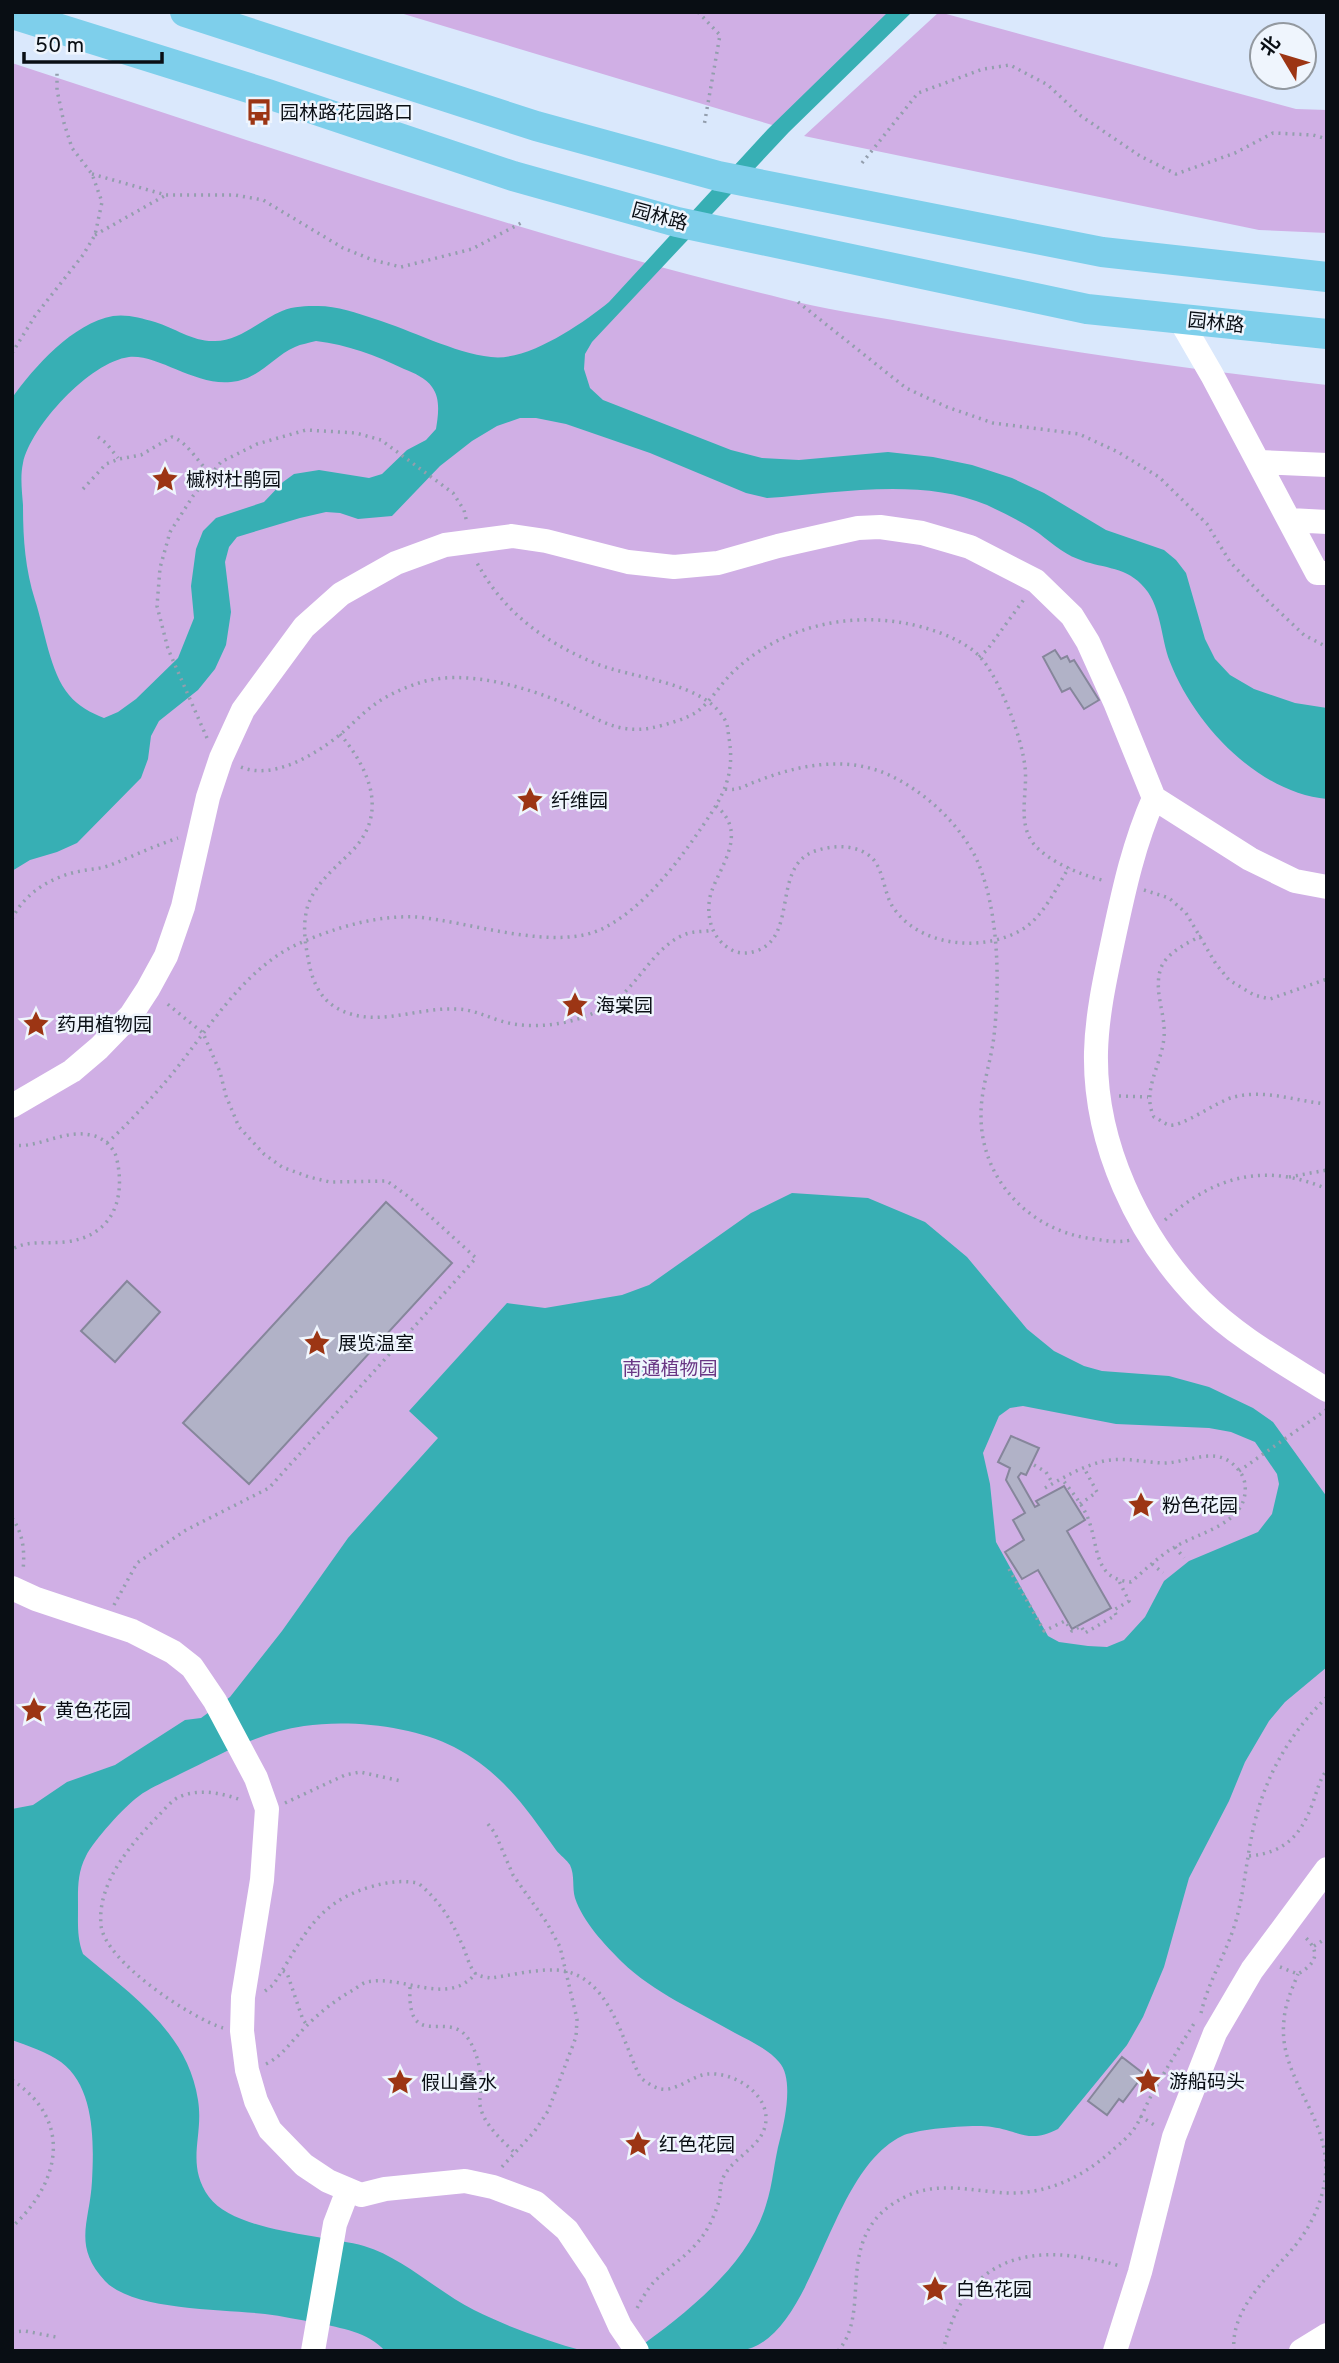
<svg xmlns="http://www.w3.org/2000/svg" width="1339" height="2363" font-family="Overpass,'Noto Sans SC',sans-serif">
<rect width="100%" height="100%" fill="#dae8fc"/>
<path fill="#d0afe5" d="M397 12H905L779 127Z
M939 12 1296 109 1327 110V233L1259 230 804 136Z
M12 63C267 146 521 235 781 298 823 309 866 315 909 323 1047 349 1186 369 1327 385V2351H12Z"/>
<path fill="#37afb4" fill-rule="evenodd" d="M888 12H912L789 132 592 342 585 354 584 369 590 388 603 400 731 450 762 458 799 460 888 452 933 457 972 465 1012 478 1044 493 1106 530 1164 550 1176 560 1186 573 1205 639 1215 659 1230 675 1254 689 1295 703 1327 708V799C1258 793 1194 724 1170 662 1160 637 1162 604 1141 584 1124 566 1099 568 1078 559 1061 553 1049 540 1034 530 1019 520 1003 513 987 505 922 477 836 493 767 498L746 493 650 453 566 424 536 418H520L497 426 472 441 440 466 392 516 358 519 340 513 326 512 300 518 237 537 229 547 225 562 231 612 226 645 215 669 198 690 159 721 151 736 148 759 141 778 77 843 57 852 30 860 12 871V398C34 367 73 323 113 316 127 314 141 318 155 322 175 328 193 342 215 341 240 341 260 320 282 311 294 306 306 306 318 306 337 306 357 313 375 319 411 330 454 353 491 357 527 362 582 324 609 302L768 129ZM316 341C348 345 375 355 404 369 414 373 426 378 432 387 441 399 438 416 436 429L426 440 407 450 382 474 369 478 319 470 294 474 283 482 264 502 216 518 203 531 196 549 191 586 194 618 178 658 136 699 118 712 104 718C91 713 78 706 69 695 50 673 44 627 35 600 25 568 23 538 23 505 22 492 20 476 23 463 31 426 90 362 129 357 158 354 195 386 231 382 259 380 272 357 295 347 301 344 309 343 316 341Z
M792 1193 868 1198 925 1222 967 1257 1027 1329 1054 1351 1084 1366 1102 1371 1169 1376 1209 1387 1253 1408 1273 1422 1327 1497V1667L1285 1702 1269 1721 1245 1762 1229 1801 1189 1878 1164 1967 1143 2017 1127 2045 1058 2129C1029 2144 1020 2131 992 2127 974 2124 918 2129 902 2136 826 2173 816 2340 740 2351 730 2352 719 2351 709 2351 684 2351 659 2351 634 2351 684 2315 748 2266 766 2205 773 2184 774 2161 780 2139 785 2120 794 2078 779 2062 768 2049 750 2041 735 2033 697 2011 654 1993 622 1962 605 1945 583 1922 575 1898 572 1888 575 1875 570 1865 567 1860 560 1855 556 1850 525 1807 503 1773 454 1747 414 1726 349 1719 304 1726 260 1732 219 1755 180 1774 167 1781 151 1787 139 1796 124 1807 94 1840 86 1856 77 1873 78 1890 78 1908 78 1925 77 1938 83 1954 132 1995 188 2033 198 2100 204 2137 185 2163 209 2197 235 2232 323 2235 364 2246 402 2257 438 2292 474 2310 508 2327 547 2341 584 2351H385C368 2332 341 2328 317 2323 300 2320 282 2316 265 2314 224 2309 133 2311 105 2281 72 2245 90 2222 92 2181 94 2143 95 2087 61 2062 47 2052 28 2046 12 2040V1809L33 1805 67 1782 115 1765 185 1720 201 1718 230 1697 282 1631 348 1538 438 1438 409 1411 507 1303 545 1308 622 1295 649 1285 751 1213ZM1023 1406 1116 1424 1209 1428 1231 1432 1255 1442 1277 1474 1279 1484 1272 1514 1258 1532 1189 1561 1164 1581 1145 1617 1124 1640 1107 1647 1088 1646 1059 1642 1048 1636 996 1542 990 1484 983 1453 999 1416 1010 1408Z"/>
<path fill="#b1b2c7" stroke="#86869b" stroke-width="2" d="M1055 650 1061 659 1067 656 1070 662 1074 660 1099 700 1084 709 1070 688 1062 692 1043 657Z
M386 1202 452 1263 249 1484 183 1423Z
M127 1281 160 1312 115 1362 81 1331Z
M1011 1436 1039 1448 1026 1475 1021 1473 1018 1477 1035 1507 1039 1505 1036 1501 1064 1486 1085 1520 1067 1531 1111 1608 1072 1629 1038 1570 1022 1579 1005 1552 1024 1540 1013 1520 1025 1513 1006 1480 1010 1468 998 1462Z
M1122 2057 1144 2074 1123 2102 1119 2099 1107 2115 1088 2101Z"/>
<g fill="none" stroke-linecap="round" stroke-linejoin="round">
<path stroke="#939ead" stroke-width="3.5" stroke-dasharray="2 5" stroke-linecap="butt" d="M698 12 720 35 704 126
M862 163 918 93 983 69 1010 65 1048 85 1081 116 1140 156 1176 174 1235 153 1273 133 1313 135 1327 139
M92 174 166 195H235L263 200 343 248 373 260 401 267 472 249 523 222
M95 235 166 195
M798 302 906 388 947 407 993 423 1079 434 1118 452 1159 477 1207 524 1230 562 1267 600 1304 635 1327 647
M12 353 35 316 83 255 95 235 102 202 92 174 72 148 64 123 57 90V71
M98 437 106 443 118 458
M83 489 106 464 119 459 141 455 172 437C188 442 198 463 211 474
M979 657 987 650 1025 598
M340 734C370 770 389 814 351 852 335 868 316 883 308 905 302 925 305 943 309 963 312 980 320 998 335 1007 373 1030 416 1007 455 1009 472 1009 485 1016 501 1021 533 1031 575 1024 604 1008 638 990 651 947 686 934 694 931 704 932 712 930
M207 738 168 649 157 606 160 568 170 532 193 496 221 462 257 444 306 430 356 433 381 440 453 493 464 510 467 523
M241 767C272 780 313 756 337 737 350 727 361 714 374 705 387 695 404 688 419 683 463 668 527 687 568 705 598 719 617 734 651 728 665 725 687 719 698 711 711 701 720 685 731 674 776 629 843 612 904 623 927 627 957 637 975 652 998 671 1022 738 1025 767 1028 792 1017 821 1033 843 1048 862 1083 876 1106 881
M725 789C738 791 744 786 755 782 797 765 846 755 889 775 925 792 958 822 976 858 999 908 1000 982 994 1036 991 1062 981 1088 981 1114 980 1180 1031 1232 1094 1239 1108 1241 1117 1243 1131 1240
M716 806C749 833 720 866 711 893 705 914 711 938 730 949 738 954 747 954 756 951 799 937 771 866 815 851 833 845 856 844 871 857 885 870 883 895 895 910 923 948 987 953 1026 927 1045 913 1057 887 1069 867
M1144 890 1169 898 1186 913 1216 964 1229 980 1254 995 1270 999 1327 979
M12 919C25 892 53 876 81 871 90 869 99 869 108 866 131 857 154 846 178 838
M1201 936C1187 943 1164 954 1160 971 1154 993 1166 1015 1164 1037 1162 1064 1141 1091 1154 1117 1159 1119 1163 1123 1169 1125 1181 1128 1217 1101 1234 1097 1266 1089 1295 1101 1327 1104
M1119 1096 1148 1097
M107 1143C128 1124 148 1102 167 1080 205 1035 242 969 298 944 334 928 376 915 416 917 468 921 556 953 604 928 646 906 678 862 704 824 724 795 735 774 729 738 728 733 728 726 726 722 707 682 634 679 597 664 544 642 503 612 476 561
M12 1145C38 1149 63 1129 91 1135 103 1137 115 1148 117 1160 126 1201 111 1237 65 1242 46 1244 29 1240 12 1249
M1289 1177 1327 1170
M1165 1220C1214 1176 1265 1162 1327 1189
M1034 1465 1046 1472 1053 1484
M1239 1471 1326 1410
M1045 1488C1064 1477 1083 1466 1104 1461 1124 1457 1143 1462 1163 1463 1191 1463 1221 1441 1242 1475 1247 1484 1246 1497 1241 1506 1228 1528 1194 1535 1173 1548 1158 1557 1145 1570 1131 1582 1094 1579 1099 1549 1089 1521 1084 1506 1072 1492 1062 1479
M1080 1504 1097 1492 1084 1468
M12 1518C23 1533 25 1551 23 1570
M1175 1547 1184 1558
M1152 1564 1163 1573
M1009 1569 1044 1631 1065 1621 1072 1631 1081 1626 1085 1633 1116 1615 1114 1610 1129 1601 1119 1581
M114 1605 137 1563 186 1530 269 1488 476 1258 409 1197 387 1181 330 1182 309 1177 282 1167 264 1154 239 1127 226 1096 220 1072 203 1033 165 1002
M285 1803 345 1775 360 1772 401 1781
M488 1824 495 1833 513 1875 547 1923 560 1947 577 2019 576 2037 548 2111 534 2132 500 2169
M1249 1856C1283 1853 1300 1837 1312 1805 1317 1792 1319 1780 1327 1770
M1314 1946 1327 1938
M1280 1967 1298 1974C1317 1963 1321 1952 1304 1936
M283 1971 287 1973 303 2020 307 2025
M410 1987C407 2052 446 2010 467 2037 477 2050 482 2073 481 2089 481 2094 479 2100 480 2105 483 2124 501 2139 514 2152
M265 1991 273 1985C303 1940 313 1904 370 1887 387 1882 401 1880 418 1883 438 1899 451 1919 461 1942 466 1951 468 1965 475 1973 480 1977 486 1977 491 1978 512 1975 536 1969 557 1970 609 1974 621 2038 640 2077 647 2083 658 2091 668 2089 682 2087 694 2075 708 2074 732 2072 765 2091 766 2117 767 2145 735 2155 724 2176 719 2184 721 2193 719 2201 716 2211 711 2223 706 2231 693 2252 674 2263 657 2279 648 2287 642 2299 636 2310
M1201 2013C1209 1979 1228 1951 1237 1917 1245 1886 1247 1853 1255 1821 1267 1773 1291 1732 1327 1697
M223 2028C191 2018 104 1961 101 1925 97 1882 132 1843 159 1815 165 1809 172 1800 179 1797 199 1788 222 1793 241 1800
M266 2064C280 2057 288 2046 298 2035 314 2017 332 2002 353 1990 357 1988 362 1983 367 1982 403 1974 448 2008 476 1973
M12 2080C73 2120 61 2182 12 2227
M1140 2116 1156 2126
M12 2332 25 2331 56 2337
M838 2351C872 2312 835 2245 891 2205 926 2181 956 2188 994 2192 1040 2198 1082 2179 1115 2148 1122 2142 1129 2136 1134 2129 1141 2119 1145 2107 1151 2096 1165 2071 1180 2046 1195 2022
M943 2351C965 2253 1034 2241 1120 2266
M1234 2351C1230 2308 1270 2276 1294 2247 1310 2228 1322 2203 1325 2179 1333 2118 1277 2079 1284 2020 1285 2004 1292 1989 1298 1974"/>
<path stroke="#fff" stroke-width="24" d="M1179 318 1212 375 1317 573H1327
M1259 462 1327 465
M1290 520 1327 522
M1154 798C1134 843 1124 889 1114 936 1106 974 1097 1013 1096 1052 1094 1143 1138 1237 1201 1301 1238 1338 1283 1362 1327 1390
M12 1106 72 1071 99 1048 131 1015 148 989 166 956 183 907 208 797 221 758 243 710 304 627 341 594 396 563 445 545 512 536 546 541 628 562 674 567 718 563 778 546 858 528 880 527 922 533 970 547 1036 581 1072 616 1088 642 1115 702 1154 798 1250 859 1295 881 1327 887
M12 1588 36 1599 132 1631 173 1652 192 1667 215 1701 256 1778 267 1809 262 1880 243 1997 242 2031 247 2070 256 2101 270 2130 304 2165 328 2181 361 2195 385 2189 465 2181 493 2187 536 2203 567 2230 596 2273 620 2326 637 2351
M313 2351 335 2224 348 2190
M1115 2351 1140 2272 1174 2137 1215 2033 1252 1970 1327 1869
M1301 2351 1327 2335"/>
<path stroke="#7ecfeb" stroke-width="30" d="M185 12 536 126 718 176 1102 252 1327 277
M12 14 268 94 513 176 677 222 1087 309 1327 334"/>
</g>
<defs>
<symbol id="bus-bare" viewBox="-9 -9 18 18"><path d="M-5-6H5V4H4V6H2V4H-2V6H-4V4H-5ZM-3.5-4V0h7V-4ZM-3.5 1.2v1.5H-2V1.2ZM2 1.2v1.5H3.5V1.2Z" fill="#9c3514" stroke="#eff5fd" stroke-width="2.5" paint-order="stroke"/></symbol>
<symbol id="sight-bare" viewBox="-9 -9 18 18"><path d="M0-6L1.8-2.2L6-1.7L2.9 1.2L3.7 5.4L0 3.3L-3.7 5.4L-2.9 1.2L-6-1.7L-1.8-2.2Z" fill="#9c3514" stroke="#eff5fd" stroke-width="2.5" paint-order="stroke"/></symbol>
</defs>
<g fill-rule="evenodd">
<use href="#bus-bare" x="240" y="93" width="38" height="38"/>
<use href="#sight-bare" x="146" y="460" width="38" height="38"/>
<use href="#sight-bare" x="511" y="781" width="38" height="38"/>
<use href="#sight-bare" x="556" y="986" width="38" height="38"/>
<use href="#sight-bare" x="17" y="1005" width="38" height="38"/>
<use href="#sight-bare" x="298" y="1324" width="38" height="38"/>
<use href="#sight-bare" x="1122" y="1486" width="38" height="38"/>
<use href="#sight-bare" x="15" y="1691" width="38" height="38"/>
<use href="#sight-bare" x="1129" y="2062" width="38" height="38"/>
<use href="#sight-bare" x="381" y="2063" width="38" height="38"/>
<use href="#sight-bare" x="619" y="2125" width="38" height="38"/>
<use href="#sight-bare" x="916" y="2270" width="38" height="38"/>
</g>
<g text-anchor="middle" stroke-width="5" stroke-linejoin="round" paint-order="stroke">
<g font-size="19" fill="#090e14" stroke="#eff5fd" text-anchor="start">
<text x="280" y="119">园林路花园路口</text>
<text x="186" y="486">槭树杜鹃园</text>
<text x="551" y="807">纤维园</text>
<text x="596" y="1012">海棠园</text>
<text x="57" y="1031">药用植物园</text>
<text x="338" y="1350">展览温室</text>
<text x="1162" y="1512">粉色花园</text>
<text x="55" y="1717">黄色花园</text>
<text x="1169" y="2088">游船码头</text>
<text x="421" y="2089">假山叠水</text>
<text x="659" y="2151">红色花园</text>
<text x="956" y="2296">白色花园</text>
</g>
<g font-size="19" fill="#090e14" stroke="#eff5fd">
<text transform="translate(660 216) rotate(15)" y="7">园林路</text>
<text transform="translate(1216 322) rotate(6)" y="7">园林路</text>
</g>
<g font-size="19" fill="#693684" stroke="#eff5fd">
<text x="670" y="1375">南通植物园</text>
</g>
</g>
<rect width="1339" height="2363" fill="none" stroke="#090e14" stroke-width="28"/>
<g transform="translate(1283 56) rotate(308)"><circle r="33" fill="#eff5fd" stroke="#9399a0" stroke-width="2"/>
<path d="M0-5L12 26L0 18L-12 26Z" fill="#9c3514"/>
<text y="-10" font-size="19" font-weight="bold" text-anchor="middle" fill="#090e14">北</text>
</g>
<path d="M24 52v10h138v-10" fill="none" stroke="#090e14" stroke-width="3.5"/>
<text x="35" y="52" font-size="21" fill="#090e14" stroke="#eff5fd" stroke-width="5" paint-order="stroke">50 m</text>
</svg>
